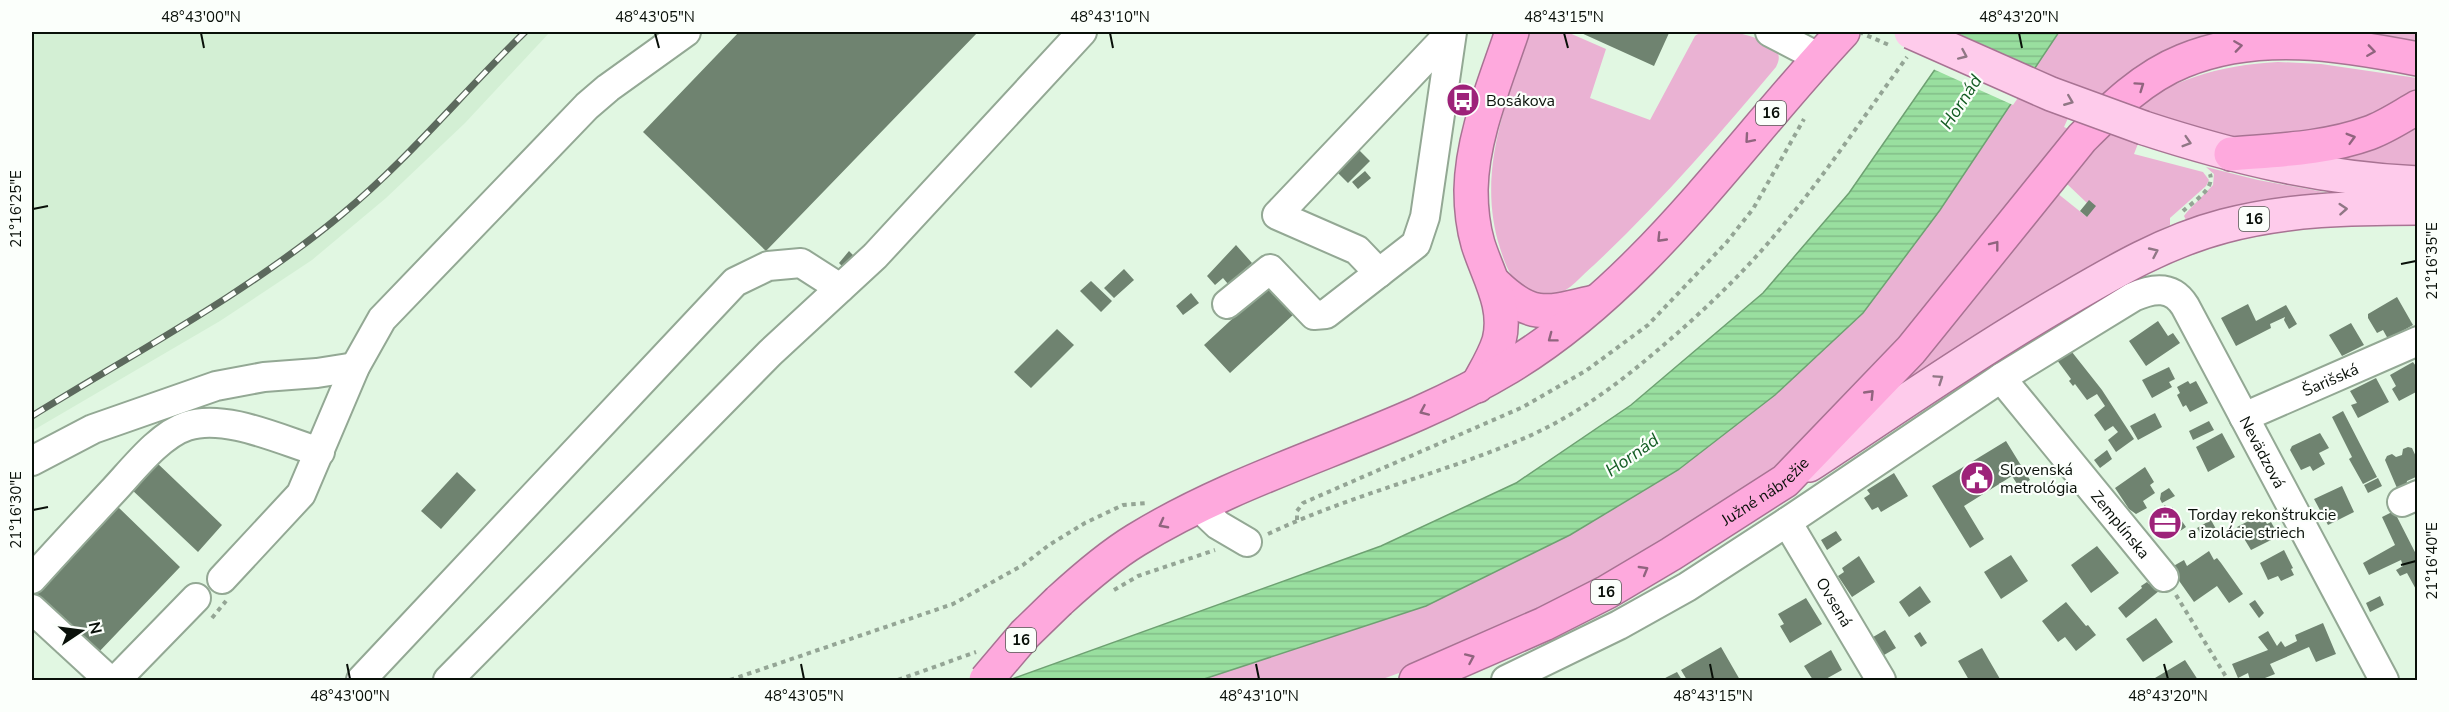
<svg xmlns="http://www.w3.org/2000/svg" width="2449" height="712" font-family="'Nunito Sans',sans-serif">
<defs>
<pattern id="water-rules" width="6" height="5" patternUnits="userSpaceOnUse" patternTransform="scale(1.5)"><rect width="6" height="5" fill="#99df9f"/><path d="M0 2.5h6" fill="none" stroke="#82be88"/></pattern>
</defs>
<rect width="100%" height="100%" fill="#e1f7e2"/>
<path fill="#d3efd4" d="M32 32H550L465 123 386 198 312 260 220 321 32 431Z"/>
<path fill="#eab2d3" d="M1530 32H1567L1606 49 1590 98 1650 120 1695 36C1709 24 1771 35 1778 54 1780 58 1778 63 1776 67 1719 135 1659 204 1594 265 1582 275 1570 291 1555 295 1541 300 1528 293 1518 283 1508 274 1504 260 1500 248 1476 173 1506 103 1530 32Z
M2059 32H2253L2104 100 2080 91 2064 127 2075 132 1930 315 1789 458 1736 498 1584 590 1429 662 1380 680H1201L1426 606 1570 535 1678 470 1775 395 1863 313 1940 210Z
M2330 32H2417V47Z
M2278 62 2321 64 2417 78V94L2384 119 2254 140 2214 133 2149 115 2134 154 2203 172 2209 180 2206 186 2170 218V225L2090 266 1890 393 2057 193 2087 217V203L2067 184 2065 180C2083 160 2101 136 2121 118 2167 80 2219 65 2278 62Z
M2417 125V169L2318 159Z
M2206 167 2258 180 2324 192 2234 206 2186 220 2184 216 2187 212 2213 185 2214 174Z"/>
<path fill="url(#water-rules)" stroke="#6ea172" stroke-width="1.5" d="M1961 32H2059L1940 210 1863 313 1775 395 1678 470 1570 535 1426 606 1201 680H1009L1381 546 1516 483 1631 405 1763 293 1849 193Z"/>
<path fill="#e1f7e2" d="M1954 36 2036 72 2013 105 1933 69Z"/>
<path fill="#6f8370" d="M739 32H978L766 251 643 132Z
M1579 32H1666L1669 33 1654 66Z
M1357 148 1370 161 1348 183 1335 170Z
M1365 171 1371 178 1358 189 1352 182Z
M2089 200 2096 206 2087 217 2080 211Z
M1236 245 1252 263 1228 284 1223 278 1215 285 1207 276Z
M849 251 856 258 845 269 839 263Z
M1124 269 1134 280 1114 298 1104 288Z
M1091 281 1112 301 1101 312 1080 291Z
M1268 286 1294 314 1230 373 1204 345Z
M1191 293 1199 303 1183 315 1176 306Z
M2397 297 2413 325 2388 339 2383 330 2377 333 2368 318V314Z
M2248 304 2256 321 2286 305 2297 324 2289 329 2284 320 2285 317 2270 324 2271 328 2236 346 2221 318Z
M2158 321 2168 336 2173 333 2180 343 2146 366 2129 341Z
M2351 323 2364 345 2342 356 2329 335Z
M1057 329 1074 345 1031 388 1014 372Z
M2068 347 2102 390 2134 439 2116 452 2108 440 2118 432 2113 426 2105 431 2094 415 2105 406 2097 394 2087 400 2075 384 2073 386 2069 381 2071 379 2054 356Z
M2413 362 2418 369V391L2399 401 2392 389 2396 386 2390 375Z
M2169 367 2175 379 2169 382 2172 387 2152 398 2142 380Z
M2376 378 2389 402 2358 418 2351 405 2357 403 2350 391Z
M2188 381 2190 384 2196 381 2208 403 2190 412 2186 405 2183 407 2177 395 2180 393 2177 387Z
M2343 411 2377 477 2363 484 2349 459 2352 457 2332 417Z
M2155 413 2162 427 2138 440 2130 426Z
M2209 421 2214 430 2193 440 2189 431Z
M2222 433 2235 457 2208 472 2196 447Z
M2320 433 2329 448 2319 453 2325 464 2313 471 2310 466 2301 470 2290 450 2292 446Z
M2006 441 2030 480 2019 487 2012 476 1964 506 1984 539 1970 548 1932 486Z
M2408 447 2412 448 2418 461V476L2407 481 2406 487 2402 489 2397 488 2385 460 2387 456 2392 454 2396 457 2402 455 2403 449Z
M2107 450 2112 459 2100 468 2094 460Z
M155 461 222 525 198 552 130 488Z
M2145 467 2154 482 2150 485 2155 493 2143 501 2147 508 2136 514 2129 509 2115 488Z
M457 472 476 490 441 529 421 511Z
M1894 473 1908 496 1881 512 1878 507 1872 510 1864 498 1870 494 1867 490Z
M2378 478 2382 486 2368 493 2364 485Z
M2342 486 2354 512 2328 525 2314 499Z
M2169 488 2175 496 2162 503 2160 499 2161 493Z
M2165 505 2168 510 2172 507 2186 527 2167 540 2153 520 2156 518 2154 515Z
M117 506 180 567 97 654 34 593Z
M2394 511 2418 558V593L2407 573 2400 576 2396 570 2403 566 2401 560 2369 575 2363 563 2395 545 2382 517Z
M2262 514 2267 524 2271 522 2279 536 2251 550 2237 527Z
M2211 520 2216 529 2202 536 2197 528Z
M1836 531 1842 540 1827 550 1821 540Z
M2097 546 2119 573 2091 593 2071 565Z
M2284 550 2293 568 2291 569 2294 575 2281 581 2278 576 2268 580 2260 563Z
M2209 551 2214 560 2217 558 2221 563 2243 594 2229 603 2217 586 2194 602 2170 568 2184 560 2187 566Z
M2011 555 2028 581 2001 599 1984 572Z
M1859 556 1875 582 1852 597 1838 576 1844 572 1842 568Z
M2158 576 2165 586 2126 618 2118 608 2142 588 2141 586 2147 582 2149 584Z
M1920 586 1931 602 1909 617 1899 602Z
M2380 596 2384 605 2370 612 2366 603Z
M1806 598 1822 624 1790 643 1780 626 1784 624 1778 614Z
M2255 600 2264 613 2259 618 2249 604Z
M2066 602 2086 626 2088 625 2096 635 2076 651 2065 637 2058 642 2042 621Z
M2156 618 2173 642 2143 662 2126 639Z
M2323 623 2336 654 2316 662 2309 647 2270 664 2275 674 2260 680H2250L2248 673 2238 678 2232 664 2268 650 2258 637 2268 631 2277 646 2281 641 2285 647 2297 641 2295 635Z
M1885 630 1896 648 1879 658 1868 640Z
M1920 632 1927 643 1921 647 1914 636Z
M1721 647 1740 680H1687L1681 670Z
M1982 648 2000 679 1998 680H1969L1958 661Z
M1831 650 1842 670 1824 680H1813L1804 666Z
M2185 660 2198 680H2157L2155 678Z
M1677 672 1682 680H1662L1667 677Z"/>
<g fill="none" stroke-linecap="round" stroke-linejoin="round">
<defs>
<g id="minor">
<path d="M1770 32 1818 57"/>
<path d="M1379 273 1357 250 1277 215 1451 32"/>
<path d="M1227 304 1270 269 1314 315 1326 314 1416 244 1425 217 1452 32"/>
<path id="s1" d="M2001 378 2164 577"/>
<path id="s2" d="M2244 417 2418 341"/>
<path d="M32 461 93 429 216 386 264 377 317 373 355 367"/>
<path d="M2402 502 2418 495"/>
<path d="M1198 506 1218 525 1247 542"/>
<path id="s3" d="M1787 522 1881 680"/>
<path d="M32 579C58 550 85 521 112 492 132 471 159 435 187 426 225 413 283 441 320 452"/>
<path d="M222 579 301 494 355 367 382 319 587 106 608 88 686 32"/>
<path d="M32 609 108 679 119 677 196 598"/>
<path d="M361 680 735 282 768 266 801 263 840 288"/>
<path d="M448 680 770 353 875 256 1082 32"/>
<path id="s4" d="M1506 680 1619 625 1687 587 1787 522 2001 378 2133 297C2153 288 2172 285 2185 306L2384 680"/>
</g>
<path id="major" d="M2144 128C2233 157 2323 179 2418 183
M1809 465C1891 411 1972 355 2057 305 2110 274 2163 242 2224 226 2288 209 2352 208 2418 208"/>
<g id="highway">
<path d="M2231 154C2277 150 2325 149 2369 133 2386 127 2402 116 2418 107"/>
<path d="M1495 284C1532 320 1548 313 1594 302"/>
<path d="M1477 386C1485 371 1494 357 1499 341 1508 306 1488 276 1478 244 1473 227 1471 208 1471 190 1472 136 1495 83 1512 32"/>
<path d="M1059 601C1083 579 1108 557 1136 540 1253 468 1391 438 1509 367 1645 285 1736 146 1843 32"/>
<path id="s5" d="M1416 680 1544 624 1607 592 1671 554 1785 481 1911 350 2082 138C2112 108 2143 77 2183 61 2258 30 2341 44 2418 59"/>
</g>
</defs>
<use href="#minor" stroke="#93a894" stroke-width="32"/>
<use href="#major" stroke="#a87393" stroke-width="36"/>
<use href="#highway" stroke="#a87393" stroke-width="36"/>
<path stroke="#94a595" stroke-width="4" stroke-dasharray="4.5 4.5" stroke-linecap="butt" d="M2183 211C2194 201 2215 189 2210 174
M1297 520V511L1303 503 1523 407 1587 370 1648 325 1726 243 1753 209 1804 119
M1268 534C1352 494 1442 474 1527 437 1568 419 1607 392 1641 364 1686 327 1731 286 1769 242 1819 184 1862 119 1907 57
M1114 590 1138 576 1215 550
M2176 595 2228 680
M212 618 226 601
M730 680 953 604 1023 565 1049 545 1085 523 1123 505 1147 503
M898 680 976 652"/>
<use href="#minor" stroke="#fff" stroke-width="28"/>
<use href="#major" stroke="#fecbeb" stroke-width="33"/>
<use href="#highway" stroke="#fea9dd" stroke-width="33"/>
<defs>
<path id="rail" d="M32 416C136 352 247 293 341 215 408 160 463 92 525 32"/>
</defs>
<use href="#rail" stroke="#5c695d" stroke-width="7"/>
<use href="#rail" stroke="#fbfffb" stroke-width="4.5" stroke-dasharray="14" stroke-linecap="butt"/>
<defs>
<path id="major-bridge" d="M1911 32 2051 94 2144 128"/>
<path id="highway-bridge" d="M986 680 1025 634 1059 601"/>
</defs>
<use href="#major-bridge" stroke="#a87393" stroke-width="36" stroke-linecap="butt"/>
<use href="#highway-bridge" stroke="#a87393" stroke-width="36" stroke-linecap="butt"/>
<path stroke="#94a595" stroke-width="4" stroke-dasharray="4.5 4.5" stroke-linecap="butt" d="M1859 32 1889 45"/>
<use href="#major-bridge" stroke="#fecbeb" stroke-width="33"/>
<use href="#highway-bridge" stroke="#fea9dd" stroke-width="33"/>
</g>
<defs><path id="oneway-chevron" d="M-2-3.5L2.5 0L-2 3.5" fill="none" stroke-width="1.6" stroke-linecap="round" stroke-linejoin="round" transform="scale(1.5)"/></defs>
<g stroke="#90647e">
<use href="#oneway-chevron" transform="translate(2238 46) rotate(-8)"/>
<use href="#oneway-chevron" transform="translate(2371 51) rotate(8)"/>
<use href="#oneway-chevron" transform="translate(2140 86) rotate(-35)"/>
<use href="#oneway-chevron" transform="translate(2351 138) rotate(-16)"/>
<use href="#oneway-chevron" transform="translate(1749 139) rotate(131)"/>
<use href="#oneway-chevron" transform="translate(1661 238) rotate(134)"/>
<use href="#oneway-chevron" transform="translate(1995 245) rotate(-52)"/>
<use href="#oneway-chevron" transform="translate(1552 338) rotate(143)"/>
<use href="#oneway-chevron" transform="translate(1870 394) rotate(-46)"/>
<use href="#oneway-chevron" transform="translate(1424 411) rotate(156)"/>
<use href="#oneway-chevron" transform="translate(1163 524) rotate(152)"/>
<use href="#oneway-chevron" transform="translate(1644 570) rotate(-30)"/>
<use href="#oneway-chevron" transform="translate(1470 658) rotate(-24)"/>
</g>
<g stroke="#907785">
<use href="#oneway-chevron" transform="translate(1963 55) rotate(24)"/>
<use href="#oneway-chevron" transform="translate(2069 101) rotate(22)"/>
<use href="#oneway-chevron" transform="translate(2187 142) rotate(17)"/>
<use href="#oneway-chevron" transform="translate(2343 209) rotate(-4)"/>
<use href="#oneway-chevron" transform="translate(2154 252) rotate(-25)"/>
<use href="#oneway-chevron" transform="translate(1939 379) rotate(-34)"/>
</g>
<path fill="none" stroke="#091009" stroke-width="2" d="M201 33 204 48M655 33 659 48M1110 33 1113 48M1564 33 1568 48M2019 33 2022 48M33 209 48 206M2401 264 2416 261M33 510 48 507M2401 565 2416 561M347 664 350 679M801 664 804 679M1256 664 1259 679M1710 664 1713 679M2164 664 2168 679"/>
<defs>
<symbol id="bus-disc" viewBox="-11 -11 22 22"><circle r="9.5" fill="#9d2279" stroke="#fbfffb"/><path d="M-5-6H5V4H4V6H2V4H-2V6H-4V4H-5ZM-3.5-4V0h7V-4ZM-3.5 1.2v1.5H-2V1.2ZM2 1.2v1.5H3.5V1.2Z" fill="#fff"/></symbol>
<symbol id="civic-disc" viewBox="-11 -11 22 22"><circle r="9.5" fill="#9d2279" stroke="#fbfffb"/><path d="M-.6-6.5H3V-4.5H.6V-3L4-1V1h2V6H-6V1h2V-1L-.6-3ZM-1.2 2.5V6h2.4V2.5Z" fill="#fff"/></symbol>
<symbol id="office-disc" viewBox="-11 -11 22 22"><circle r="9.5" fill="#9d2279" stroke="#fbfffb"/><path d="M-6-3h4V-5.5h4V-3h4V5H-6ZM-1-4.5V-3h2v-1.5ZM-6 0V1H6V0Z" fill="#fff"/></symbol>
</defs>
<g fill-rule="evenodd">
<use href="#bus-disc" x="1444" y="81" width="38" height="38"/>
<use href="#civic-disc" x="1958" y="459" width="38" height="38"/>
<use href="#office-disc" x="2146" y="504" width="38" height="38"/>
</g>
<g text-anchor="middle" stroke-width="4.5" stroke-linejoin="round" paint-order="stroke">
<g fill="#fbfffb" stroke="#525852" stroke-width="1.5">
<rect x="1756" y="101" width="30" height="24" rx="4.5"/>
<rect x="2239" y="207" width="30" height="24" rx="4.5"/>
<rect x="1591" y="580" width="30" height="24" rx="4.5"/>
<rect x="1006" y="628" width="30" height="24" rx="4.5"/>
</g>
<g font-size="15" font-weight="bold" fill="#091009">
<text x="1771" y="118">16</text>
<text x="2254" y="224">16</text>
<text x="1606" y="597">16</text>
<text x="1021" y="645">16</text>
</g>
<g font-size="16" fill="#091009" stroke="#fbfffb" text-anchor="start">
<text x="1486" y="106">Bosákova</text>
<text x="2000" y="475">Slovenská<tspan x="2000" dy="18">metrológia</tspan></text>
<text x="2188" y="520">Torday rekonštrukcie<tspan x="2188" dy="18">a izolácie striech</tspan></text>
</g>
<g font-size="16" fill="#091009" stroke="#fbfffb">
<text dy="6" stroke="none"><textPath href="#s2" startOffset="94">Šarišská</textPath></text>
<text dy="6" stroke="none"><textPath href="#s4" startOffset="960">Nevädzová</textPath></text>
<text dy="6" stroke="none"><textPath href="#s5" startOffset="398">Južné nábrežie</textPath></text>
<text dy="6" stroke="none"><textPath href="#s1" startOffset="189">Zemplínska</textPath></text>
<text dy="6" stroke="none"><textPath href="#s3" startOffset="93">Ovsená</textPath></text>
</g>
<g font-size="18" font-style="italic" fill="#145d24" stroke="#fbfffb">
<text transform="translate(1961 102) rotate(-57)" y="6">Hornád</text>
<text transform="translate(1632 455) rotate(-35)" y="6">Hornád</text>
</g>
</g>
<rect width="2449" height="712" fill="none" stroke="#fbfffb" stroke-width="66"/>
<g transform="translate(81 631) rotate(77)" stroke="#fbfffb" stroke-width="4.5" paint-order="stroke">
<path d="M0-4.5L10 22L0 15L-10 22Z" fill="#091009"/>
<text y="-9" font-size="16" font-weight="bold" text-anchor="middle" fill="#091009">N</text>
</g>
<rect x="33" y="33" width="2383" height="646" fill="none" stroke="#091009" stroke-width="2"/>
<g font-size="15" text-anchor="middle" fill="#091009">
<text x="201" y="22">48°43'00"N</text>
<text x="655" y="22">48°43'05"N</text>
<text x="1110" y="22">48°43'10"N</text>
<text x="1564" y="22">48°43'15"N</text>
<text x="2019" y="22">48°43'20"N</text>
<text transform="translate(16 209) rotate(-90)" y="5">21°16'25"E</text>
<text transform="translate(2432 261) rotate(-90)" y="5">21°16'35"E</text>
<text transform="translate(16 510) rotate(-90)" y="5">21°16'30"E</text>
<text transform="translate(2432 561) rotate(-90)" y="5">21°16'40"E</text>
<text x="350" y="701">48°43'00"N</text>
<text x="804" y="701">48°43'05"N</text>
<text x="1259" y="701">48°43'10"N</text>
<text x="1713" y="701">48°43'15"N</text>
<text x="2168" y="701">48°43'20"N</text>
</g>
</svg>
